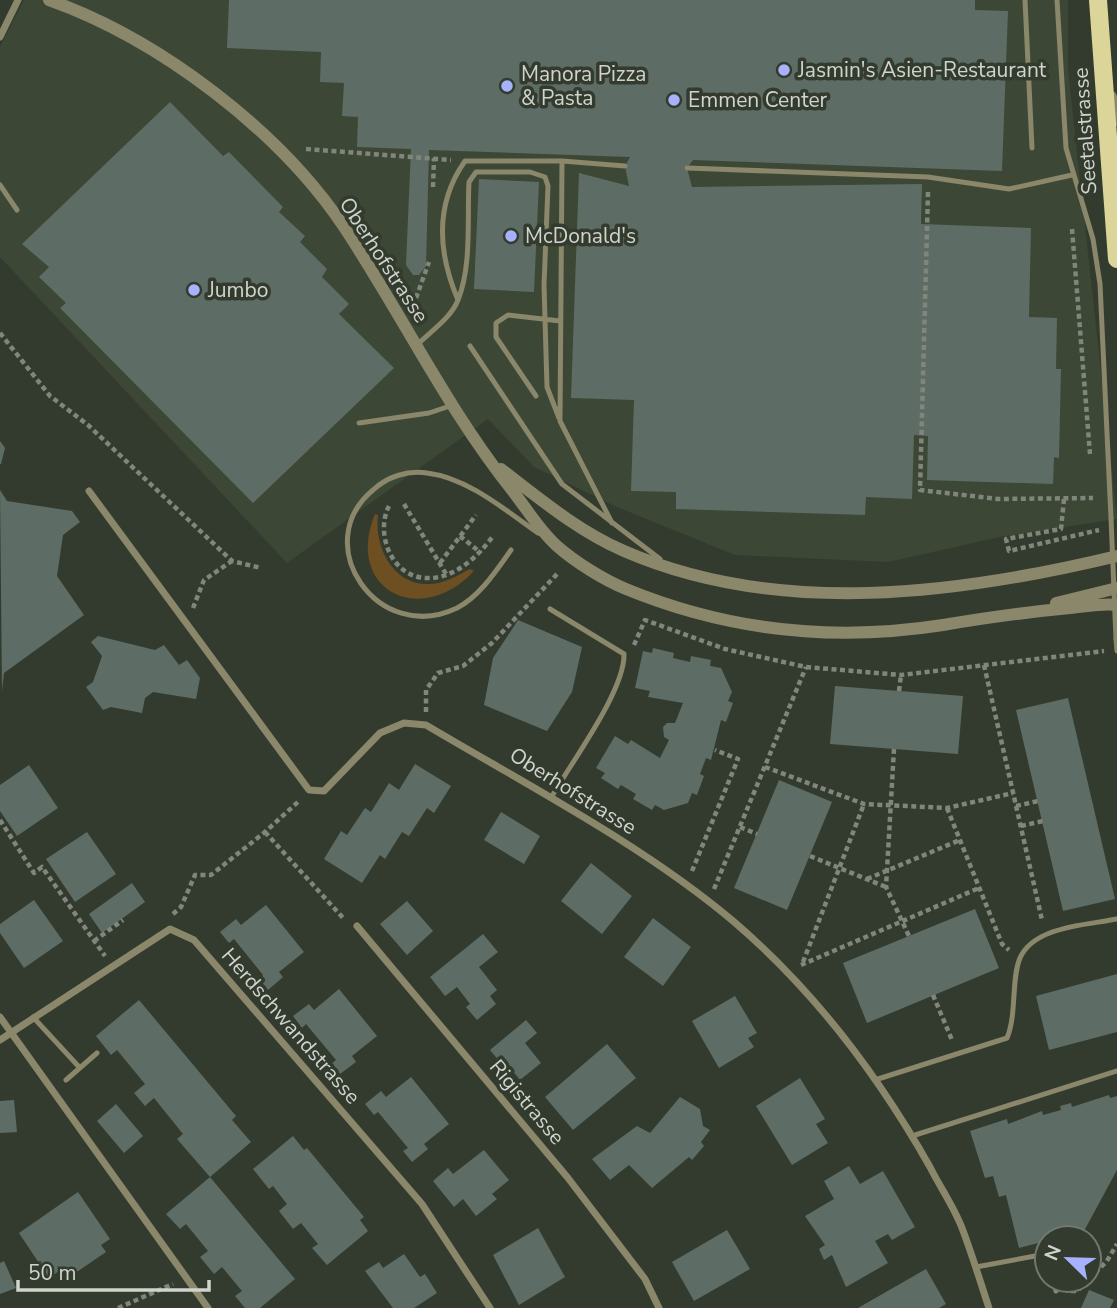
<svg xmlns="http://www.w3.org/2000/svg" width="1117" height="1308" font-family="'Nunito Sans',sans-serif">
<rect width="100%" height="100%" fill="#333b2e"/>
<path fill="#3d4735" d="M24 0H1068V69L1117 519 1000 537 888 562 735 555 617 507 534 467 488 419 287 563 0 257V47Z"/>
<path fill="#6d4f22" d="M375 514 378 515C374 547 393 586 430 584 444 584 458 575 470 569L474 571C420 629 344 589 375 514Z"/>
<path fill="#5d6d65" d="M229 0H975V10L1008 11 1002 171 693 160 687 168 692 187 922 184 921 224 1031 228 1029 317 1057 318 1056 369H1061L1059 458 1054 457 1053 484 927 480 928 436 914 435 912 499 866 497 865 515 676 509V492L631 491 634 400 571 398 579 173 629 186 625 166 630 157 429 150 426 266 419 275H413L406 265 411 149 357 147 358 117 342 116 344 83 320 82 321 52 227 48Z
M170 102 223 156 229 152 283 207 279 212 305 236 300 242 327 269 322 277 349 304 339 314 394 368 253 503 60 308 66 303 39 277 49 267 22 244Z
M479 179 539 182 534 292 474 289Z
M0 441 5 448 1 464H0Z
M0 490 7 501 72 511 80 522 63 535 57 576 84 615 4 673 2 691Z
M518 620 582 647 572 692 547 731 484 705 493 658Z
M98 636 155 650 164 645 179 665 187 660 200 678 196 699 153 692 145 698 142 713 111 707 103 710 86 687 93 682 102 656 91 642Z
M653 648 674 653 673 658 690 662 691 656 711 660 710 666 721 668 732 692 728 701 733 703 726 722 721 720 711 760 706 758 700 774 704 776 697 795 692 793 688 803 664 810 655 805 652 810 633 799 636 794 621 785 618 789 601 778 605 773 596 768 615 736 628 744 631 740 660 758 669 740 664 737 663 727 667 723H675L683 703 648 697 650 691 635 688 643 651 652 653Z
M835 686 963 696 958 754 830 744Z
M1068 698 1115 899 1063 911 1016 710Z
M415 764 451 786 434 813 427 808 409 836 402 832 385 859 380 855 362 883 324 859 341 831 347 835 365 808 371 812 389 783 399 790Z
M29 765 58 808 17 836 0 811V785Z
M779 780 832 802 787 910 734 888Z
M501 812 540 836 524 864 484 840Z
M87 832 116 874 75 902 46 859Z
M591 863 632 896 602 934 561 901Z
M132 883 145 902 102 933 89 914Z
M34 900 63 941 24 968 0 933V924Z
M407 901 433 931 407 955 380 924Z
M266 905 304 952 279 972 283 977 268 990 259 979 263 975 234 939 229 943 220 932 236 919 241 925Z
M975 909 999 968 867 1023 843 963Z
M653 918 691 947 663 986 624 957Z
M483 934 498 952 479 967 497 990 490 996 496 1004 477 1020 466 1007 470 1004 457 987 445 996 430 977Z
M1117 974V1032L1049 1050 1036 996Z
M339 989 377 1036 352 1056 356 1062 340 1074 331 1064 336 1060 306 1024 302 1028 293 1016 309 1004 314 1010Z
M735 996 757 1033 748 1038 754 1047 719 1068 692 1021Z
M139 1000 236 1116 232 1120 251 1142 210 1177 177 1139 183 1134 154 1098 145 1106 134 1093 145 1084 117 1050 111 1055 96 1036Z
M526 1020 537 1033 525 1043 541 1063 520 1080 512 1070 509 1073 490 1050Z
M607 1044 636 1078 573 1130 545 1097Z
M411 1077 449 1124 424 1144 428 1149 412 1162 403 1151 408 1148 378 1112 374 1115 365 1104 381 1091 386 1097Z
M800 1078 825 1119 816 1124 828 1143 792 1165 756 1106Z
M1109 1095 1110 1098 1117 1096V1170L1084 1231 1019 1248 1006 1195 999 1197 993 1176 985 1178 970 1131 1007 1119 1008 1124 1042 1111 1043 1115 1061 1110 1060 1106 1071 1103 1072 1107Z
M680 1097 700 1109 703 1126 710 1130 701 1142 704 1146 692 1160 689 1157 652 1188 629 1165 610 1180 592 1159 637 1126 650 1133Z
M14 1100 17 1132 0 1133V1101Z
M116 1104 143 1136 124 1153 97 1121Z
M293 1136 304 1150 307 1148 364 1217 360 1220 368 1231 327 1265 312 1248 318 1244 301 1223 293 1229 279 1211 287 1204 273 1186 269 1189 253 1169Z
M484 1150 509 1180 492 1194 497 1199 476 1216 463 1199 454 1207 433 1181 448 1168 453 1174Z
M849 1166 860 1184 883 1171 915 1227 892 1240 888 1234 875 1241 888 1263 846 1287 832 1255 824 1260 819 1249 825 1245 805 1216 834 1199 824 1181Z
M210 1177 295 1279 260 1308H245L235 1296 242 1291 222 1267 214 1274 200 1257 208 1251 186 1224 180 1229 166 1214Z
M78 1192 110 1239 101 1245 106 1252 65 1280 59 1271 49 1278 19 1233Z
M538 1228 565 1277 519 1305 493 1255Z
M727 1230 750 1269 694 1301 672 1262Z
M404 1254 420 1277 425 1274 437 1293 414 1308H393L365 1271 379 1262 383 1268Z
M4 1261 16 1288 0 1294V1263Z
M926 1269 946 1304 939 1308H858Z
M1089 1290 1114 1300 1110 1308H1081Z"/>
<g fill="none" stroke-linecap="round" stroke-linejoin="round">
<path stroke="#80867c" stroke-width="4.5" stroke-dasharray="5 3.5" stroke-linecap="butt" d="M306 149 451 160
M433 187 434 158
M928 192 920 490 998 499 1093 498
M1072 229 1090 454
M416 298 429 262
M0 333 50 396 88 425 232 561 261 568
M1064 499 1061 529 1006 539 1009 551 1099 530
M404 504 446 574
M389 506C375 533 391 576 425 578 453 580 478 557 493 536
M460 536 481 553
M440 563 476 515
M193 608 204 580 232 561
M634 645 645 620 725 649 806 667 901 675 1104 651
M984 665 1042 920
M899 691 901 675
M426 712V690L438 673 463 666 492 643 558 573
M894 749 886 887 909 936
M765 767 864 804 947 808 1013 793
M1016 806 1038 801
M947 808 1002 944 1009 950
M0 820 34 873 42 867 105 956
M1021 826 1043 821
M740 827 757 834
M265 832 344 919
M810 856 886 887
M692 871 738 759 715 750
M867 879 960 840
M714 889 806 667
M173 914 181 907 195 875H211L265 832 299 801
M94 941 123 920
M803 962 864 804
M801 965 979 888
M933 995 952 1040
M1089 1279 1107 1261 1117 1244
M1071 1291H1077L1088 1280
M118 1308 173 1284"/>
<path stroke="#8a876b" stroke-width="5" d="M1025 0 1032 148
M1057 0 1066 148 1093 239 1100 284 1111 518
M562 161 625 166
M687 168 928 177 1009 189 1072 175
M0 185 17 210
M458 300C438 253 434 205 465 161H562L560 421 612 523
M418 344C431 331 451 318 458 300 472 265 467 219 469 182L476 172H530L545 177 548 186 544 285 547 387 559 418
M470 346 562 484 660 559
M536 396 496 337V323L508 315 560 321
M359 423 429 413 450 406
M511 550C496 571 480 596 457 608 378 646 308 544 373 490 387 477 407 470 427 473 468 478 505 510 538 533
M550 609 624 654C625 691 570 764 551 798
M1116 639 1117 651
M33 1017 80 1068
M878 1079 1007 1038C1017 1014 1011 979 1020 958 1034 926 1088 925 1117 919
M66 1080 97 1053
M912 1136 1117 1071
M976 1267 1046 1254 1047 1258
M1053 1280 1056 1291"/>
<path stroke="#8a876b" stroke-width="7" d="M0 37 18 0
M89 491 309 790 324 791 380 733 404 723 426 725C527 785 643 845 733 921 814 990 878 1075 930 1167 940 1187 954 1207 962 1228 972 1254 980 1281 989 1308
M357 926 568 1178 645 1279 659 1308
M0 1017 208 1308
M0 1040 170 929 194 940 422 1204 490 1308"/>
<path stroke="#8a876b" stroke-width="12" d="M49 0C159 39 279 130 344 227 403 316 448 411 515 494 528 511 541 532 557 546 575 562 604 580 626 589 728 631 834 642 943 625 985 618 1027 612 1070 608 1085 607 1102 603 1117 605
M1111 97 1117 120
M501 469C540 499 578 531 624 551 778 618 959 594 1117 556
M1056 603 1117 588"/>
<path stroke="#dbd59a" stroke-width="18" d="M1098 0 1117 259"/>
<path stroke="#8a876b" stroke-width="5" d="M1111 518 1116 639"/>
</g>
<g fill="#a7b1fc" stroke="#333b2e" stroke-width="2.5">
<circle cx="784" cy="70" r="7"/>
<circle cx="507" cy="86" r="7"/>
<circle cx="674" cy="100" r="7"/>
<circle cx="511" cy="236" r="7"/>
<circle cx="194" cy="290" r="7"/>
</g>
<g text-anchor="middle" stroke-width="7" stroke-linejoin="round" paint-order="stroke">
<g font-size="21" fill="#d0d4cd" stroke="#333b2e" text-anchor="start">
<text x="798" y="77">Jasmin's Asien-Restaurant</text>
<text x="521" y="81">Manora Pizza<tspan x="521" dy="24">&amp; Pasta</tspan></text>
<text x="688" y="107">Emmen Center</text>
<text x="525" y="243">McDonald's</text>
<text x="208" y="297">Jumbo</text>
</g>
<g font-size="21" fill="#d0d4cd" stroke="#333b2e">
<text transform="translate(1085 131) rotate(-94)" y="7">Seetalstrasse</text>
<text transform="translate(384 260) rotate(57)" y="7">Oberhofstrasse</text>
<text transform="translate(573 791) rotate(32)" y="7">Oberhofstrasse</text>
<text transform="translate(291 1026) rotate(49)" y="7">Herdschwandstrasse</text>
<text transform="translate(527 1102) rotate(50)" y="7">Rigistrasse</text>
</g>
</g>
<g transform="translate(1068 1259) rotate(293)"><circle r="33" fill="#333b2e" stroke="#72786e" stroke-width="2"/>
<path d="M0-5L12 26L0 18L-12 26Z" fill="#a7b1fc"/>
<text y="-10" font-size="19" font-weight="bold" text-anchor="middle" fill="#d0d4cd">N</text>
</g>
<path d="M18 1280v10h191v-10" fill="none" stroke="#d0d4cd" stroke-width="3.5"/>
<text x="28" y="1280" font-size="21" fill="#d0d4cd" stroke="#333b2e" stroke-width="5" paint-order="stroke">50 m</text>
</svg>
